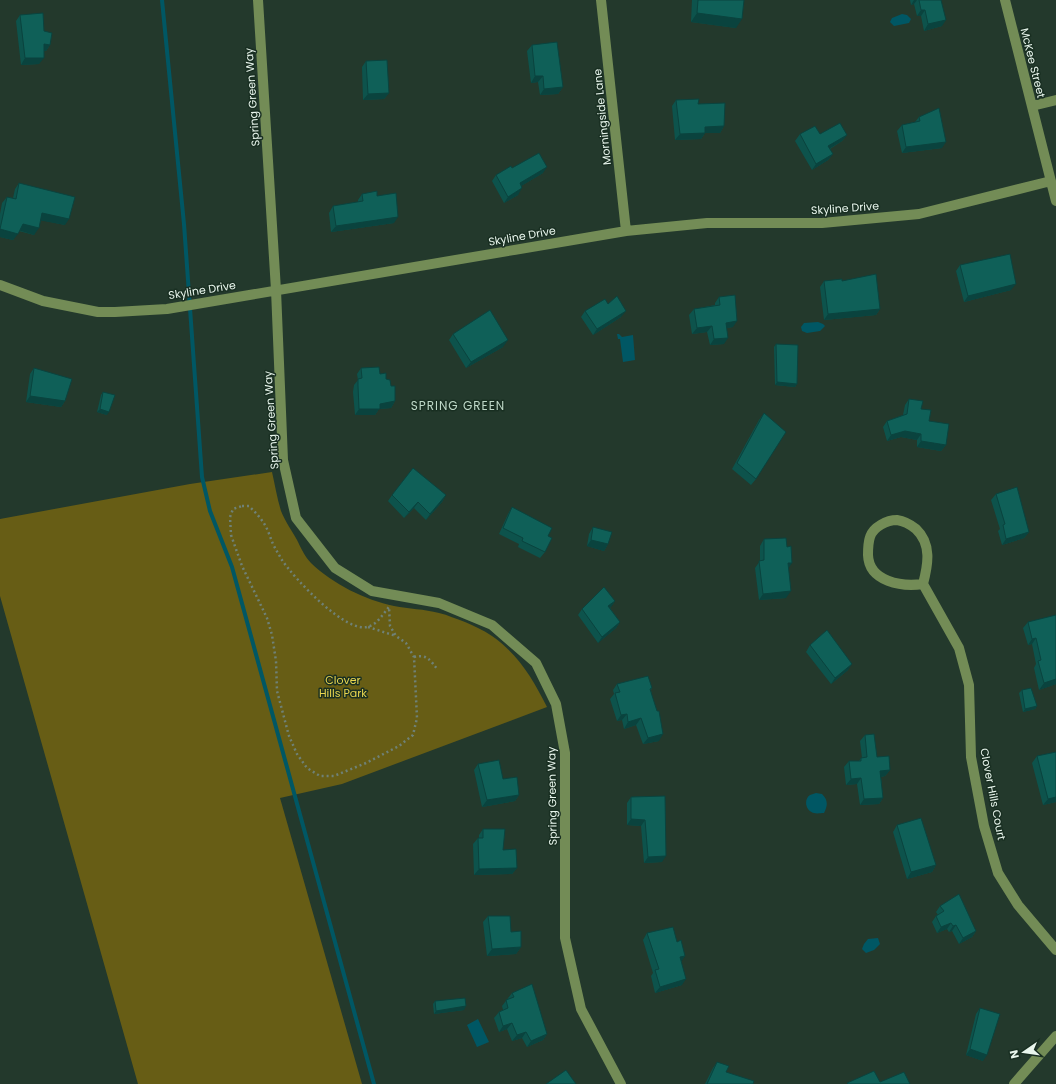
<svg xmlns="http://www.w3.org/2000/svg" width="1056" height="1084" font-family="Poppins,sans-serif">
<rect width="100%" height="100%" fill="#23392c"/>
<path fill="#675d15" d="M272 472C275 485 277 498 281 511 285 521 292 531 297 540 301 548 305 557 311 563 333 584 365 600 394 606 409 609 424 609 439 613 448 615 456 619 465 622 474 626 483 630 492 636 518 654 533 679 547 707L342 784 280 798 362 1084H138L0 596V519L190 484Z"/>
<path fill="#005764" d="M902 14 907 15 911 19 909 23 894 26 890 22 892 18Z
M818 322 823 324 825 326 820 331 807 333 802 331 801 327 804 323Z
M617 334H619L622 337 633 335 635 360 623 362 620 339H618Z
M816 793 822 794C828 800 828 805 824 813 821 813 817 814 814 813 806 811 803 800 810 795 812 794 814 794 816 793Z
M878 938 880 944 874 950 866 953 862 949 864 944 868 939Z
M478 1019 489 1042 477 1047 467 1025Z"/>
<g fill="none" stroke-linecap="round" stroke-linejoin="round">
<path stroke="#005764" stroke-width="4" d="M162 0 184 224 202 477 210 511 232 567 374 1084"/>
<path stroke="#6f8176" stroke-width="2.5" stroke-dasharray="2 3" stroke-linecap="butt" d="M242 506H249C254 511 259 516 263 522 268 529 270 537 273 544 276 550 279 555 282 560 294 578 348 637 370 626 378 623 383 614 389 607L390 626 396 636 406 643 414 657 417 718 413 735 399 746 366 763 334 776H320L307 768 297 754 289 736 277 691 276 661 272 635 267 618 242 566 231 535 230 517 233 509Z
M368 627 396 636
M414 657C427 654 430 660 438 670"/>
<path stroke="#738c56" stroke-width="10" d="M258 0 276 290 283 460 296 518 335 568 372 591 439 603 492 625 536 663 556 704 565 753V938L581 1009 621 1084
M601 0 626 231
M1005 0 1056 201
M1032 106 1056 100
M0 285 43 301 98 312H115L167 309 626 231 707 223H822L919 214 1051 181
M923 584C902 587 869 582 868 555 868 549 868 543 870 537 873 527 887 520 897 520 904 521 911 525 916 529 932 544 928 565 923 584L959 648 969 685 971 757 984 826 998 873 1018 905 1056 950
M1014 1084 1056 1036"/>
</g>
<path fill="#0d534c" d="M692 0H744L736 28 691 22Z
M910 0H941L942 26 924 31 921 16H917L914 4 911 5Z
M20 15 44 31 50 45 46 51H44L39 64 21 65 16 21Z
M532 45 563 87 558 94 540 95 538 82 531 83 527 51Z
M366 61 389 93 384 99 363 100 362 67Z
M676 100 698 104 724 126 720 133H705L701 139 675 140 672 106Z
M919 117 942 148 902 153 897 131 902 125 915 122Z
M800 134H820L847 135 842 141 830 149 833 154 828 160 812 170 795 141Z
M512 168 543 173 521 186 518 195 504 203 492 181 496 175Z
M19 183 65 225 41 220 34 235 19 231 13 240 0 237V214L2 203 7 197 13 198 15 189Z
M362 194 377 196 394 223 331 232 329 213 333 206 358 202V200Z
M960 265 1011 290 964 302 956 271Z
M824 281H842L880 309 876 315 824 320 820 287Z
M719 297 733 327 726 328 724 344 710 345 707 332 692 334 689 315 694 309 715 305V303Z
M608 304 621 317 593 335 581 317 585 311Z
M453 334 503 347 466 368 449 340Z
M776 344 797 384 795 387 775 385 774 347Z
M34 368 65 401 61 407 26 402 30 374Z
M361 368 380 374 386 379 391 386 395 401 391 408 379 409 375 415H355L353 392 354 385 358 380 357 374Z
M103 392 107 415 97 412 101 395Z
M909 399 921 409 946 445 941 451 917 447V440L901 437 887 441 883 427 887 421 903 415 905 405Z
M764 413 756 479 751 485 732 469 759 420Z
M996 494 1029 532 1024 538 1002 545 998 531 1000 529 991 500Z
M392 495H446L442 502 426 520 414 508 404 518 388 501Z
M512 507 548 536 545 552 540 558 518 547 519 544 499 534 508 514Z
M593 527 608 544 604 551 587 546 589 534Z
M764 539 786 598 759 600 755 568 760 561V546Z
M615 601 610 608 620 622 616 628 598 643 578 615 582 609Z
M1056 615V684L1039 690 1034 668 1036 664 1032 644 1028 645 1023 628 1028 622Z
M810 645 848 670 831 684 806 652Z
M617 684 652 688 651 690 659 741 643 744 636 725 624 729 622 720 617 721 610 699 614 694 613 690Z
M1022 690 1037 706 1035 709 1023 712 1019 693Z
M865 735 877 757 890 770 885 776 881 777 883 798 879 804 860 805 857 784 846 785 844 767 849 761H859L861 758H862L860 741Z
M1056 752V802L1043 805 1032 763 1037 756Z
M478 764 503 779 519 795 515 801 482 807 474 770Z
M665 796 662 862 644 863 641 826 627 825V803L631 797Z
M897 825 936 865 932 872 907 879 893 832Z
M483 829 503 850 517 868 512 874 474 875 473 844 478 838H479V835Z
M940 906 976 931 972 937 959 944 952 931 949 932 947 929 937 933 932 922 936 916 938 915 936 912Z
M488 916 511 932 521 947 516 954 487 956 483 922Z
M647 933 677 942 685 956 681 961 682 985 655 993 651 976 653 973 643 940Z
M512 993 547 1034 543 1040 527 1047 522 1038 512 1041 507 1029 499 1032 494 1018 499 1012 503 1010 502 1006Z
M435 1001 464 1010 434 1014 433 1004Z
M980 1008 983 1061 966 1055 976 1014Z
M717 1062 726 1072 753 1084H705L713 1068Z"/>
<path fill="#0a433e" d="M914 0H917L914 4 911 5Z
M921 10H925L921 16H917Z
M697 13 742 19 736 28 691 22Z
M946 20 942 26 924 31 928 24Z
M44 44 50 45 46 51 40 50Z
M25 58H44L39 64 21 65Z
M535 76H543L538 82 531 83Z
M563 87 558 94 540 95 544 89Z
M389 93 384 99 363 100 368 94Z
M724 126 720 133H705L701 139 675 140 680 134 705 127Z
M847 135 842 141 824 152 828 146Z
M946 142 942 148 902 153 906 147Z
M833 154 828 160 812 170 816 164Z
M547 167 543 173 516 189 520 183Z
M522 188 518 195 504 203 508 197Z
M42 213 69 219 65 225 38 220Z
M398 217 394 223 331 232 336 226Z
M23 224 39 228 34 235 18 230Z
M0 229 18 234 13 240 0 237Z
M1016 284 1011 290 964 302 968 296Z
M880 309 876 315 824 320 828 314Z
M626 311 621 317 593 335 597 329Z
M737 321 733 327 721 329 726 323Z
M712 326 707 332 692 334 697 328Z
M728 338 724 344 710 345 714 339Z
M508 340 503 347 466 368 471 362Z
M777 382 797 384 795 387 775 385Z
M30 396 65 401 61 407 26 402Z
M395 401 391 408 379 409 375 415H355L359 409 380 404Z
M100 409 109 412 107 415 97 412Z
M905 431 921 434 917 440 901 437 887 441 891 435Z
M921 441 946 445 941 451 917 447Z
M446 495 442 502 426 520 430 514Z
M418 502 414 508 404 518 409 512Z
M1029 532 1024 538 1002 545 1006 539Z
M591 540 608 544 604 551 587 546Z
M788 563H792L788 569Z
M791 591 786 598 759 600 763 594Z
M615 601 611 607 604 613 608 606Z
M620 622 616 628 598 643 602 637Z
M1036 638 1032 644 1028 645 1032 639Z
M852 664 848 670 831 684 835 678Z
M1056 679V684L1039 690 1044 683Z
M1037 706 1035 709 1023 712 1025 709Z
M627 714 622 720 617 721 621 715Z
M641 718 636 725 624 729 628 722Z
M663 734 659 741 643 744 648 738Z
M890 770 885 776 876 778 880 771Z
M861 778 857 784 846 785 851 779Z
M519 795 515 801 482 807 487 800Z
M1056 797V802L1043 805 1048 799Z
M883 798 879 804 860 805 864 799Z
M631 819 645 820 641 826 627 825Z
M666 856 662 862 644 863 648 857Z
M936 865 932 872 907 879 911 872Z
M517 868 512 874 474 875 479 869Z
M951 923 947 929 937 933 941 927Z
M956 925 952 931 949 932 953 926Z
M976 931 972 937 959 944 963 938Z
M521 947 516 954 487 956 492 949Z
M685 956 681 962 680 957Z
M686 979 682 985 655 993 660 987Z
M466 1006 464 1010 434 1014 436 1011Z
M512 1023 507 1029 499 1032 503 1026Z
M526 1032 522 1038 512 1041 517 1035Z
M547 1034 543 1040 527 1047 531 1041Z
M970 1049 987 1055 983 1061 966 1055Z"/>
<path fill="#0f6058" stroke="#0a433e" d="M698 0H744L742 19 697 13Z
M919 0H941L946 20 928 24 925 10H921Z
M43 13 44 31 52 33 50 45 44 44V58H25L20 15Z
M557 42 563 87 544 89 543 76H535L532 45Z
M387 60 389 93 368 94 366 61Z
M699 99 698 104 725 103 724 126 705 127V133L680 134 676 100Z
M939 108 946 142 906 147 902 125 920 121 919 117Z
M840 123 847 135 828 146 833 154 816 164 800 134 815 126 820 134Z
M539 153 547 167 520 183 522 188 508 197 496 175 511 166 512 168Z
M19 183 75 197 69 219 42 213 39 228 23 224 18 234 0 229 7 197 16 199Z
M377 191V196L396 193 398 217 336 226 333 206 363 201 362 194Z
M1010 254 1016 284 968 296 960 265Z
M876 274 880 309 828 314 824 281 842 279V281Z
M735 295 737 321 726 323 728 338 714 339 712 326 697 328 694 309 720 305 719 297Z
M617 296 626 311 597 329 585 311 605 299 608 304Z
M490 310 508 340 471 362 453 334Z
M776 344 798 345 797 384 777 382Z
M379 367 380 374 386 373V379L390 380 391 386H395V401L380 404V409H359L358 386V379L362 378 361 368Z
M34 368 72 379 65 401 30 396Z
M103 392 115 395 109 412 100 409Z
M909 399 923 401 921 409 931 410 929 421 949 424 946 445 921 441V434L905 431 891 435 887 421 907 414Z
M764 413 786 432 756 479 737 463Z
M413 468 446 495 430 514 418 502 409 512 392 495Z
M1017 487 1029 532 1006 539 1003 525 1005 524 996 494Z
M512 507 552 528 548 536 552 538 545 552 522 541 523 538 503 528Z
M593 527 612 532 608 544 591 540Z
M786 538 787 547 791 546 792 563H788L791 591 763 594 759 561 764 560V539Z
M604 587 615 601 608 606 620 622 602 637 582 609Z
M1056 615V679L1044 683 1038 661 1041 660 1036 638 1032 639 1028 622Z
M827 630 852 664 835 678 810 645Z
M648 676 652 688 650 689 657 711H659L663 734 648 738 641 718 628 722 627 714 621 715 615 693 620 692 617 684Z
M1031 688 1037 706 1025 709 1022 690Z
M874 734 877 757 889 756 890 770 880 771 883 798 864 799 861 778 851 779 849 761H861V758L867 757 865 735Z
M1056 752V797L1048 799 1037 756Z
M499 760 503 779 517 777 519 795 487 800 478 764Z
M665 796 666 856 648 857 645 820 631 819V797Z
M921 818 936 865 911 872 897 825Z
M483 829H505L503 850 516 849 517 868 479 869 478 838H483Z
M959 894 976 931 963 938 956 925 953 926 951 923 941 927 936 916 944 911 940 906Z
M488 916H510L511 932 521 931V947L492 949Z
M673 927 677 942 681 940 685 956 680 957 686 979 660 987 655 970 659 969 647 933Z
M532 984 547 1034 531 1041 526 1032 517 1035 512 1023 503 1026 499 1012 508 1008 506 1000 514 997 512 993Z
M465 998 466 1006 436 1011 435 1001Z
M980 1008 1000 1014 987 1055 970 1049Z
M717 1062 729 1066 726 1072 754 1081 753 1084H707Z
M566 1070 576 1084H546Z
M874 1071 880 1082 904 1072 910 1084H848L847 1083Z"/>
<g text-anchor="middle" stroke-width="3" stroke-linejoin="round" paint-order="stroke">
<g font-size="11" fill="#e9f6ed" stroke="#192f22">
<text transform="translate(1033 63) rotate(76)" y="4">McKee Street</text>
<text transform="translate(252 97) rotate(-94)" y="4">Spring Green Way</text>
<text transform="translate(602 117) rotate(-96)" y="4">Morningside Lane</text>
<text transform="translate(845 208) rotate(-4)" y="4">Skyline Drive</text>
<text transform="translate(522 236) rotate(-10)" y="4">Skyline Drive</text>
<text transform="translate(202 290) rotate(-9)" y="4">Skyline Drive</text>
<text transform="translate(271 420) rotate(-94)" y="4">Spring Green Way</text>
<text transform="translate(993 794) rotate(79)" y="4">Clover Hills Court</text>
<text transform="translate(552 796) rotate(-91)" y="4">Spring Green Way</text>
</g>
<g font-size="11" fill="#e9d64f" stroke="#192f22">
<text x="343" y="684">Clover<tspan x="343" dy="13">Hills Park</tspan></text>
</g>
<g font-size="12" letter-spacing="1" fill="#bed8c7" stroke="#192f22">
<text x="458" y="410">SPRING GREEN</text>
</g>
</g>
<g transform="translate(1024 1052) rotate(257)" stroke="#192f22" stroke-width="3" paint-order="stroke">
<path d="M0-3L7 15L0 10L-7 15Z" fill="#e9f6ed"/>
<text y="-6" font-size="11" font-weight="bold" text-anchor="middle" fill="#e9f6ed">N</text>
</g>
</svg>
